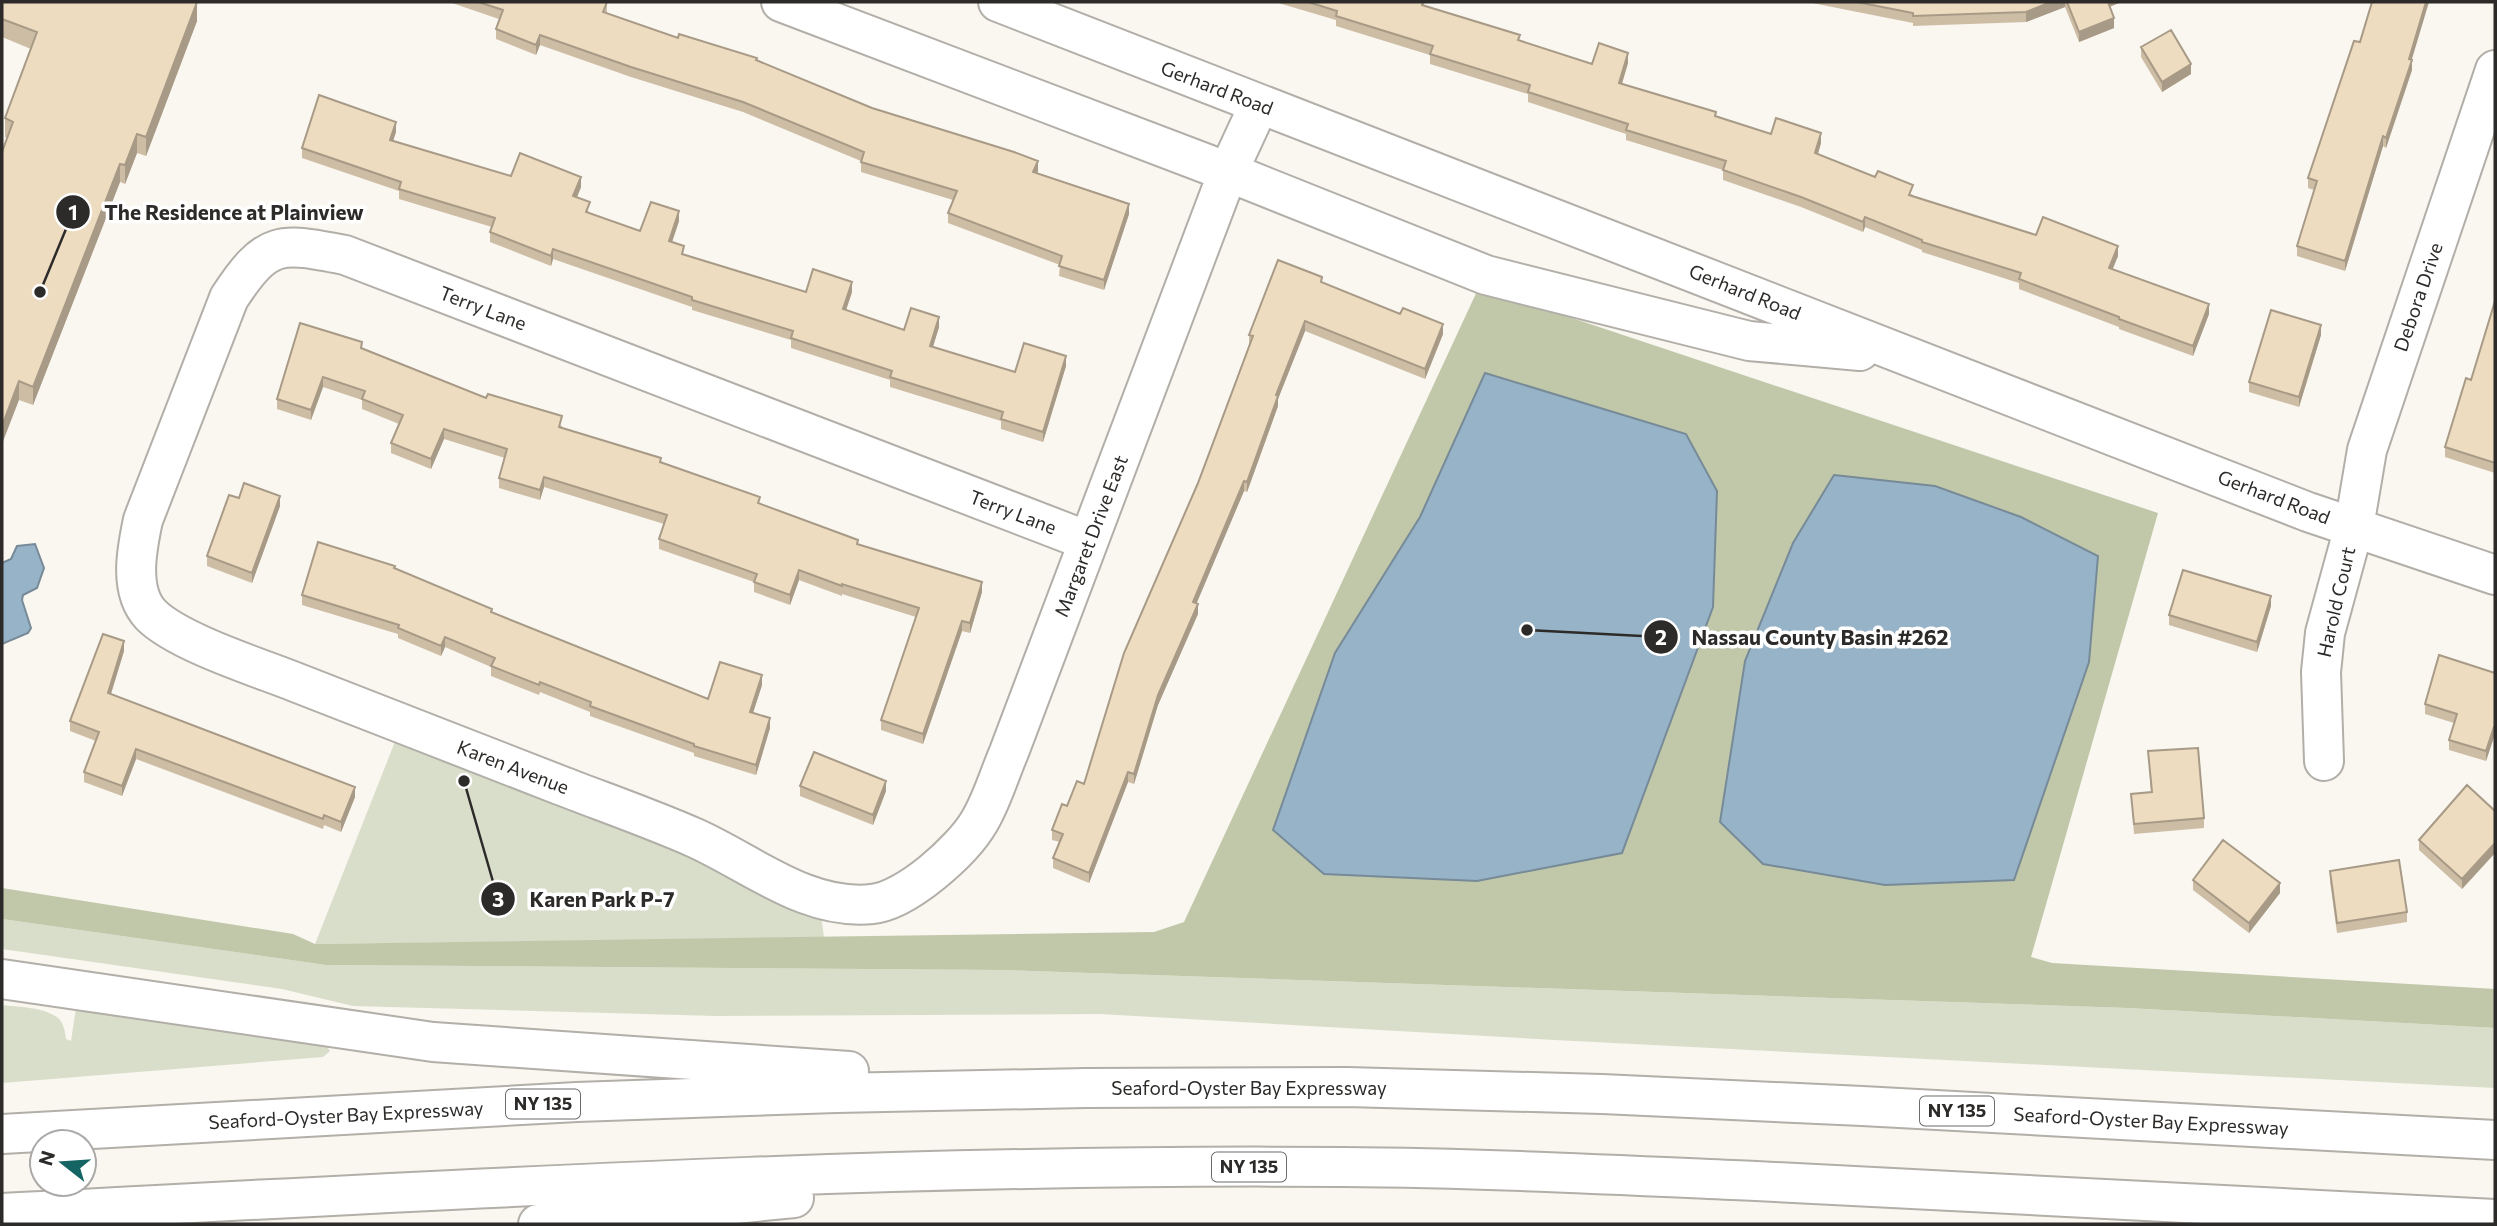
<svg xmlns="http://www.w3.org/2000/svg" width="2497" height="1226" font-family="Commissioner,sans-serif">
<rect width="100%" height="100%" fill="#faf6f0"/>
<path fill="#d9deca" d="M402 724 819 899 824 938 315 944Z
M2 919 326 965 1002 970 2128 1008 2495 1028V1088L1555 1040 1100 1014 717 1016 353 1006 282 989 2 949Z
M2 1005C18 1007 44 1007 58 1018 64 1023 65 1032 66 1039L71 1041 76 1008 326 1045 330 1051 323 1057 2 1083Z"/>
<path fill="#c1c8a9" fill-rule="evenodd" d="M1479 287 2158 513 2031 957 2052 963 2495 989V1028L2128 1008 1002 970 326 965 2 919V888L293 934 315 944 1154 932 1184 922ZM1485 373 1324 874 1420 517ZM1935 486 2021 517 2097 556Z"/>
<path fill="#97b3c7" stroke="#778a98" stroke-width="2" d="M1485 373 1686 434 1717 491 1713 607 1622 853 1477 881 1324 874 1273 830 1335 653 1420 517Z
M1834 475 1935 486 2021 517 2098 556 2089 662 2014 880 1885 885 1763 864 1720 822 1745 661 1793 543Z
M35 544 44 568 37 588 23 595 22 600 31 628 28 633 2 644V563L11 559 17 546Z"/>
<g fill="none" stroke-linecap="round" stroke-linejoin="round">
<defs>
<path id="minor" d="M781 2 1228 172 1486 275 1749 341 1860 351
M998 2 2308 512 2495 575
M1088 541 345 255C279 242 267 240 229 298L143 520C137 548 128 591 151 615 178 642 257 667 295 682 384 717 473 751 562 786 606 803 652 819 695 838 751 863 807 911 872 904 906 901 962 851 979 822 992 801 999 775 1009 752L1228 172 1259 105
M2324 761 2321 672 2325 633 2354 527 2367 450 2495 70"/>
<path id="highway" d="M2 979 433 1042 849 1071
M2 1134 577 1102 836 1093 1085 1088 1347 1087 1602 1094 1862 1106 2495 1140
M2 1213C449 1190 895 1163 1343 1167 1481 1168 1619 1175 1756 1181 2003 1192 2249 1206 2495 1219
M538 1224 794 1198"/>
</defs>
<use href="#minor" stroke="#b2aea8" stroke-width="42"/>
<use href="#highway" stroke="#b2aea8" stroke-width="42"/>
<use href="#minor" stroke="#fff" stroke-width="38"/>
<use href="#highway" stroke="#fff" stroke-width="38"/>
</g>
<path fill="#cdbda5" d="M2 2 197 21 146 156 137 153 125 184 120 182 33 405 19 400 7 138 5 137V118L31 49 2 37Z
M449 2H607V13L678 38 757 60 872 108 1038 171 1037 173 1129 214 1104 290 1059 276 1060 265 948 223V213L953 200 861 172V161L743 112 631 77 540 45 536 55 496 39V29L499 19Z
M1275 2H1424V6L1520 41 1592 64 1628 63 1622 84 1771 134 1821 143 1818 154 1913 195 1912 196 2036 235 2118 256 2112 270 2209 314 2193 356 2119 329V327L2019 289V283L1922 252V250L1865 227 1863 232 1801 207 1723 180V170L1626 140V134L1528 102V94L1430 64V55L1336 26V20Z
M1807 2H2119V3L2109 7 2114 28 2079 42 2065 7 2026 22 1913 26V23Z
M2360 42 2411 60 2412 70 2386 148 2383 146 2345 271 2297 256V246L2314 190 2308 188V178Z
M2141 47 2191 74 2162 92 2141 57Z
M396 132 393 141 511 176 581 187 577 198 590 213 640 231 679 221 672 242 684 255 806 292H852L846 310 904 330 939 327 933 347 1015 372 1066 366 1043 442 1001 429V421L890 387V380L791 348V340L692 310V307L553 259 551 266 490 242V232L492 227 399 199V191L302 158V148Z
M1322 283 1443 334 1425 379 1305 331 1278 399V406L1247 492 1244 491 1196 603 1198 614 1158 705 1134 784 1128 782 1089 883 1053 868V858L1060 842 1052 840V830L1067 806 1084 784 1198 483 1249 345V335Z
M2495 301V473L2445 457V447L2471 380Z
M2321 335 2299 407 2249 392V382Z
M362 348 486 398 562 426V428L661 463 858 544 982 592 970 633 962 631 923 744 881 730V720L916 617 842 594V596L799 580 790 605 754 592V582L659 549V539L664 524 544 487 540 500 499 488V478L505 458 444 439 431 469 391 453V443L399 424 362 409V400L323 387 311 420 277 409V399Z
M239 498 280 506 252 583 207 566V556Z
M395 569 492 612 708 699 762 685 753 713 770 728 756 775 694 756V753L590 716V712L540 692 539 695 491 676V667L445 647 441 656 398 638V634L302 605V595Z
M2271 606 2257 652 2169 625V615Z
M124 651 111 694 355 797 341 832 324 825 323 829 136 759 122 796 84 782V772L96 741 70 731V721Z
M2495 673V737H2494L2486 761 2449 750V740L2454 723 2425 714V704Z
M2148 751 2204 818V828L2134 834 2131 794 2151 792Z
M800 786 886 791 873 825 800 796Z
M2495 811V853L2462 889 2419 850V840Z
M2330 871 2407 912V922L2337 933 2330 881Z
M2193 880 2280 893 2249 933 2193 890Z"/>
<path fill="#a79a86" d="M197 2V21L146 156V137Z
M2051 2H2065V7L2026 22V12Z
M2106 2H2119V3L2106 8Z
M2426 2H2429L2409 69V59Z
M2114 18V28L2079 42V32Z
M540 35V45L536 55V45Z
M1628 53V63L1619 93V83Z
M2412 60V70L2386 148V138Z
M2191 64V74L2162 92V82Z
M396 122V132L390 150V140Z
M1821 133V143L1815 163V153Z
M137 134V153L125 184V165Z
M2383 136V146L2345 271V261Z
M1038 161V171L1033 182V172Z
M120 164V182L33 405V387Z
M581 177V187L573 206V196Z
M1129 204V214L1104 290V280Z
M679 211V221L669 251V241Z
M1865 217V227L1863 232V222Z
M2118 246V256L2109 278V268Z
M553 249V259L551 266V256Z
M852 282V292L843 319V309Z
M2209 304V314L2193 356V346Z
M939 317V327L930 356V346Z
M1305 321V331L1278 399V406L1247 492V482L1276 395Z
M1443 324V334L1425 379V369Z
M2321 325V335L2299 407V397Z
M1066 356V366L1043 442V432Z
M323 377V387L311 420V410Z
M19 381V400L2 444V426Z
M444 429V439L431 469V459Z
M544 477V487L540 500V490Z
M1244 481V491L1193 612V602Z
M280 496V506L252 583V573Z
M799 570V580L790 605V595Z
M982 582V592L970 633V623Z
M2271 596V606L2257 652V642Z
M1198 604V614L1158 705 1134 784V774L1158 695Z
M962 621V631L923 744V734Z
M445 637V647L441 656V646Z
M124 641V651L108 703V693Z
M762 675V685L750 722V712Z
M770 718V728L756 775V765Z
M2494 727V737L2486 761V751Z
M136 749V759L122 796V786Z
M1128 772V782L1089 883V873Z
M886 781V791L873 825V815Z
M355 787V797L341 832V822Z
M2495 843V853L2462 889V879Z
M2280 883V893L2249 933V923Z"/>
<path fill="#eedcc0" stroke="#a79a86" stroke-width="2" d="M2 2H197L146 137 137 134 125 165 120 164 33 387 19 381 2 426V152L13 122 5 118 37 32 2 19Z
M478 2H607L603 12 678 38 679 34 757 58 756 60 872 108 1014 152 1038 161 1033 172 1129 204 1104 280 1059 266 1062 256 948 213 957 191 861 162 864 152 743 102 631 67 540 35 536 45 496 29 503 10Z
M1308 2H1423L1422 5 1520 35 1518 40 1592 64 1599 43 1628 53 1619 83 1716 112 1715 116 1771 134 1776 118 1821 133 1815 153 1875 177 1878 171 1913 185 1909 195 2036 235 2043 217 2118 246 2109 268 2209 304 2193 346 2119 319V317L2019 279 2021 273 1922 242V240L1865 217 1863 222 1801 197 1723 170 1726 161 1626 130 1628 124 1528 92 1530 85 1430 54 1433 46 1336 16 1337 11Z
M1857 2H2051L2026 12 1913 16V13Z
M2067 2H2108L2114 18 2079 32Z
M2372 2H2426L2409 59 2412 60 2386 138 2383 136 2345 261 2297 246 2317 181 2308 178 2354 41 2360 42Z
M2171 30 2191 64 2162 82 2141 47Z
M319 95 396 122 390 140 511 176 520 153 581 177 573 196 590 202 586 212 640 231 651 202 679 211 669 241 684 246 682 254 806 292 813 269 852 282 843 309 904 330 911 308 939 317 930 346 1015 372 1024 343 1066 356 1043 432 1001 419 1003 412 890 377 892 371 791 338 793 331 692 300V297L553 249 551 256 490 232 495 218 399 189 401 182 302 148Z
M1278 260 1322 277 1321 282 1400 314 1403 308 1443 324 1425 369 1305 321 1276 395 1278 396 1247 482 1244 481 1193 602 1198 604 1158 695 1134 774 1128 772 1089 873 1053 858 1063 834 1052 830 1062 804 1067 806 1077 781 1084 784 1124 653 1198 483 1253 336 1249 335Z
M2495 301V463L2445 447 2466 378 2471 380Z
M2271 310 2321 325 2299 397 2249 382Z
M300 323 362 342 361 348 486 398 488 394 562 416 559 427 661 458 660 462 760 497 758 503 858 540 857 544 982 582 970 623 962 621 923 734 881 720 919 608 842 584V586L799 570 790 595 754 582 757 574 659 539 667 515 544 477 540 490 499 478 507 449 444 429 431 459 391 443 403 415 362 399 365 391 323 377 311 410 277 399Z
M244 483 280 496 252 573 207 556 229 495 239 498Z
M318 542 395 566 394 568 492 609 491 612 708 699 720 662 762 675 750 712 770 718 756 765 694 746V744L590 706 591 702 540 682 539 685 491 666 495 658 445 637 441 646 398 628 399 625 302 595Z
M2183 570 2271 596 2257 642 2169 615Z
M103 634 124 641 108 693 355 787 341 822 324 815 323 819 136 749 122 786 84 772 99 732 70 721Z
M2439 655 2495 673V727H2494L2486 751 2449 740 2457 714 2425 704Z
M2198 748 2204 818 2134 824 2131 794 2152 792 2148 751Z
M814 752 886 781 873 815 800 786Z
M2467 785 2495 811V843L2462 879 2419 840Z
M2223 840 2280 883 2249 923 2193 880Z
M2399 860 2407 912 2337 923 2330 871Z"/>
<g text-anchor="middle" stroke-width="7" stroke-linejoin="round" paint-order="stroke">
<g fill="#fff" stroke="#6c6b69" stroke-width="2">
<rect x="506" y="1089.5" width="74" height="29" rx="5"/>
<rect x="1920" y="1096.5" width="74" height="29" rx="5"/>
<rect x="1212" y="1152.5" width="74" height="29" rx="5"/>
</g>
<g font-size="18" font-weight="bold" fill="#2d2b29">
<text x="543" y="1110">NY 135</text>
<text x="1957" y="1117">NY 135</text>
<text x="1249" y="1173">NY 135</text>
</g>
<g font-size="19" fill="#2d2b29" stroke="#fff">
<text transform="translate(1217 88) rotate(21)" y="7">Gerhard Road</text>
<text transform="translate(1745 292) rotate(22)" y="7">Gerhard Road</text>
<text transform="translate(2418 297) rotate(-71)" y="7">Debora Drive</text>
<text transform="translate(483 308) rotate(21)" y="7">Terry Lane</text>
<text transform="translate(2274 497) rotate(21)" y="7">Gerhard Road</text>
<text transform="translate(1013 512) rotate(21)" y="7">Terry Lane</text>
<text transform="translate(1091 536) rotate(-69)" y="7">Margaret Drive East</text>
<text transform="translate(2336 602) rotate(-77)" y="7">Harold Court</text>
<text transform="translate(513 767) rotate(21)" y="7">Karen Avenue</text>
<text x="1249" y="1095">Seaford-Oyster Bay Expressway</text>
<text transform="translate(346 1115) rotate(-3)" y="7">Seaford-Oyster Bay Expressway</text>
<text transform="translate(2151 1121) rotate(3)" y="7">Seaford-Oyster Bay Expressway</text>
</g>
</g>
<path fill="none" stroke="#2d2b29" stroke-width="2.5" d="M40 292L73 212M1527 630L1661 637M464 781L498 899"/>
<g fill="#2d2b29" stroke="#fff" stroke-width="2.5">
<circle cx="40" cy="292" r="7"/>
<circle cx="1527" cy="630" r="7"/>
<circle cx="464" cy="781" r="7"/>
<circle cx="73" cy="212" r="18"/>
<circle cx="1661" cy="637" r="18"/>
<circle cx="498" cy="899" r="18"/>
</g>
<g font-size="21" text-anchor="middle" font-weight="bold" fill="#fff">
<text x="73" y="220">1</text>
<text x="1661" y="645">2</text>
<text x="498" y="907">3</text>
</g>
<g font-size="21" text-anchor="middle" font-weight="bold" fill="#2d2b29" stroke="#fff" stroke-width="7" stroke-linejoin="round" paint-order="stroke">
<text x="234" y="220">The Residence at Plainview</text>
<text x="1820" y="645">Nassau County Basin #262</text>
<text x="602" y="907">Karen Park P-7</text>
</g>
<rect width="2497" height="1226" fill="none" stroke="#2d2b29" stroke-width="7"/>
<g transform="translate(63 1163) rotate(287)"><circle r="33" fill="#ffffff" stroke="#abaaa9" stroke-width="2"/>
<path d="M0-5L12 26L0 18L-12 26Z" fill="#146464"/>
<text y="-10" font-size="19" font-weight="bold" text-anchor="middle" fill="#2d2b29">N</text>
</g>
</svg>
